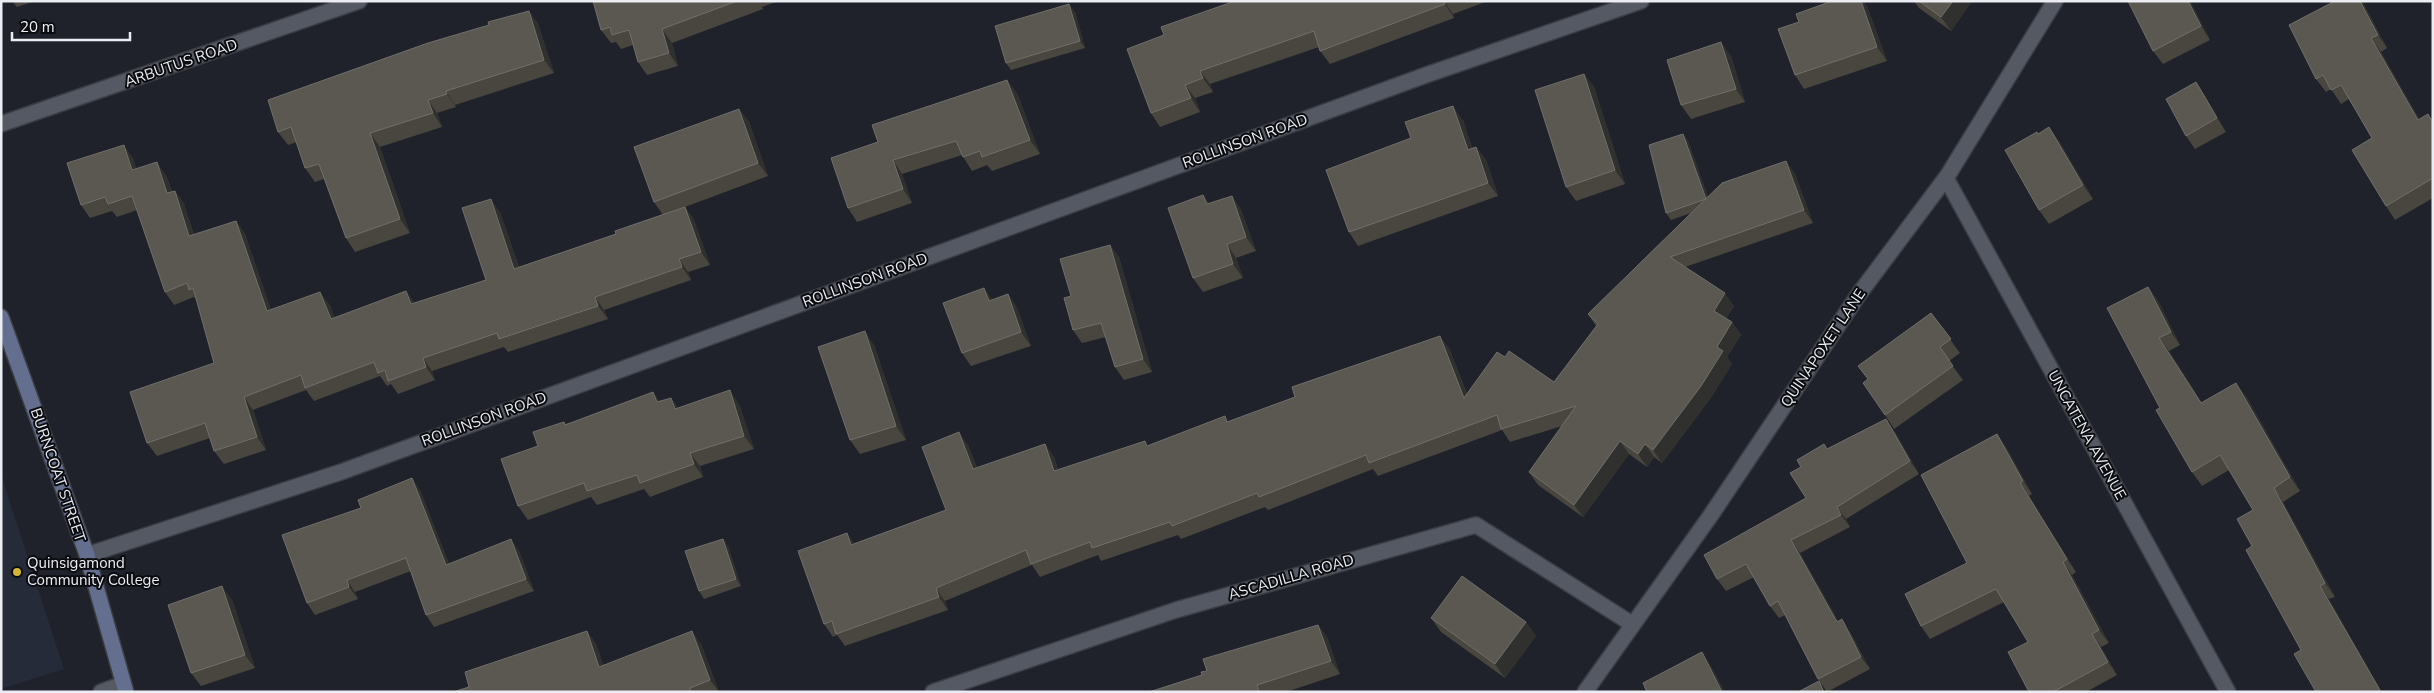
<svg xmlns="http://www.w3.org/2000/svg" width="2434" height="693" font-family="'Nunito Sans',sans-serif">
<rect width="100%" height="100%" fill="#1f222b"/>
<path fill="#262b3a" d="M1 475 64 669 1 689Z"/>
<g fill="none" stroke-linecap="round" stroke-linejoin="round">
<defs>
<path id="street" d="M1 124 359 1
M1946 178 2228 692
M87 555 341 472 1426 75 1641 1
M101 692 123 684
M933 692 1176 610 1476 525 1632 624
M1585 692 1711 515 1859 294 1948 175 2055 1"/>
<path id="secondary" d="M1 317 87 555 126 692"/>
</defs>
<use href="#street" stroke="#3b3e44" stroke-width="18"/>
<use href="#secondary" stroke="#3b3e44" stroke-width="18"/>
<use href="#street" stroke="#555963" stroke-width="15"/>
<use href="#secondary" stroke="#646f8f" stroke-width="15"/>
</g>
<path fill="#48463e" d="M12 1H35L17 7Z
M593 1H779L762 7 763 9 672 43 678 66 647 75 638 62 633 45 621 49 616 42 611 43 601 30Z
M1235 1H1488L1453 14 1454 18 1330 64 1320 51 1319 47 1210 84 1213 92 1195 98 1200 112 1160 127 1151 113 1164 35Z
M1914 1H1972L1951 31 1919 8Z
M2190 1 2210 40 2163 64 2153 51Z
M2335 1H2362L2387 48 2381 52 2410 103 2419 119 2428 114 2433 121V198L2395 220 2386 206 2372 138 2349 99 2341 104 2331 89 2326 92 2316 79Z
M1867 6 1887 61 1804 89 1795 75Z
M529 11 538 24 554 73 455 105 456 107 437 113 442 127 380 147 410 233 355 252 346 238 324 179 315 182 305 168 297 142 288 145 278 132 489 25Z
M1075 12 1085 48 1011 70 1006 63Z
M1731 56 1745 102 1691 119 1681 105Z
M1584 74 1594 87 1625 184 1576 201 1566 187Z
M2196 82 2205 96 2226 132 2195 149 2186 136Z
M1017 93 1040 154 992 171 987 165 972 171 962 155 902 174 912 203 857 222 848 208 878 142Z
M739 109 749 122 768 176 685 207 694 220 710 265 688 272 691 280 604 310 608 319 508 352 504 347 432 371 435 380 398 394 391 384 387 386 380 376 314 401 306 390 253 410 266 450 224 464 214 451 210 438 157 456 147 443 214 363 197 300 194 297 174 305 165 292 137 210 117 217 112 211 90 218 81 205 133 158 136 169 166 175 172 192 175 191 184 204 194 235 236 221 245 234 271 310 330 305 334 318 415 303 486 280 500 212 519 267 616 234 663 215 654 202Z
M1463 120 1472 148 1476 147 1486 160 1498 196 1358 246 1349 232Z
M1683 134 1688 141 1708 197 1786 161 1795 174 1813 223 1685 267 1734 306 1726 318 1732 322 1741 335 1727 357 1732 364 1710 399 1662 463 1654 457 1647 467 1629 454 1583 517 1538 485 1529 472 1562 426 1510 442 1502 430 1378 476 1373 469 1268 510 1265 507 1181 539 1178 535 1101 561 1098 555 1040 577 1032 565 945 601 948 610 845 646 837 635 833 637 824 624 847 533 854 544 946 510 968 445 977 468 1045 444 1054 457 1058 470 1148 446 1229 422 1449 348 1467 394 1505 357 1554 382 1596 326 1588 314 1691 213 1671 220 1666 213Z
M2038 134 2059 141 2093 199 2049 224 2039 210Z
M1203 195 1209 204 1232 196 1241 210 1256 251 1236 258 1243 278 1203 292 1193 278Z
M1110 245 1119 257 1152 372 1124 380 1115 367 1106 337 1082 343 1073 330 1071 296Z
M2148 287 2158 301 2180 345 2169 351 2202 403 2246 396 2300 491 2283 502 2335 597 2329 599 2301 650 2252 546 2253 510 2229 470 2202 486 2192 472 2160 408Z
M1008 294 1017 308 1031 346 971 366 962 353 992 300Z
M1931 313 1960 353 1949 361 1963 380 1894 429 1885 415 1868 379Z
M874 345 906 440 860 454 850 440Z
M660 401 678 408 739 404 754 449 700 466 703 477 650 497 644 489 597 505 591 497 528 520 518 506 538 446 565 424Z
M1895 432 1919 474 1846 519 1850 527 1800 553 1838 621 1850 632 1870 669 1827 692 1818 679 1785 615 1779 618 1770 606 1754 577 1726 591 1717 579 1806 498 1827 449Z
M2006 447 2032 494 2029 496 2076 572 2072 575 2109 643 2101 647 2117 675 2086 692H2029L2028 642 2004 602 1930 639 1921 626 1967 563Z
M420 490 449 564 519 551 534 591 434 627 426 615 411 571 355 592 358 599 315 615 307 603Z
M728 546 741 586 704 599 699 591Z
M232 600 255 668 201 686 191 673Z
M1431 618 1526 622 1536 636 1505 678 1441 632Z
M1318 625 1327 637 1340 674 1286 692H1149L1202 675 1207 671Z
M587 631 596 644 603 665 701 644 719 692H453L469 687Z"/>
<path fill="#30302e" d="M1444 1 1453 14 1454 18 1445 4Z
M1861 1H1864L1867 6 1887 61 1877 47Z
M1953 1H1972L1951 31 1941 17Z
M2188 1H2190L2210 40 2201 26Z
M2360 1H2362L2364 5 2387 48 2378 35Z
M1069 4 1075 12 1085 48 1080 41Z
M529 11 538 24 554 73 544 60Z
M662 29 672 43 678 66 669 53Z
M2371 38 2381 52 2428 134 2418 120 2400 90Z
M1721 42 1731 56 1745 102 1736 89Z
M1200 71 1210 84 1213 92 1203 78Z
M1584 74 1594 87 1625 184 1615 170Z
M1007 80 1017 93 1040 154 1030 140Z
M2196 82 2205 96 2226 132 2217 118Z
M1185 85 1195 98 1200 112 1191 98Z
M446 91 455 105 456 107 447 94Z
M428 100 437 113 442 127 433 113Z
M1453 106 1463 120 1477 164 1468 150Z
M739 109 749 122 768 176 758 163Z
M2049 127 2059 141 2093 199 2083 185Z
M370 133 380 147 410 233 400 219Z
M1683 134 1688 141 1711 206 1706 199Z
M124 145 133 158 141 183 132 170Z
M1476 147 1486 160 1498 196 1488 183Z
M893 160 902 174 912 203 903 189Z
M1786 161 1795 174 1813 223 1804 210Z
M157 162 166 175 176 206 167 193Z
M175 191 184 204 198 249 189 236Z
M1203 195 1213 209 1207 204Z
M1232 196 1241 210 1256 251 1246 237Z
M491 199 500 212 524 282 514 269Z
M685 207 694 220 710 265 701 252Z
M236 221 245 234 276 324 267 311Z
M1227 244 1236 258 1243 278 1233 264Z
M1110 245 1119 257 1152 372 1143 359Z
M679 259 688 272 691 280 682 267Z
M2148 287 2158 301 2180 345 2171 332Z
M984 288 994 302 989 301Z
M406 291 416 304H411Z
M320 292 330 305 340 332 331 319Z
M1725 293 1734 306 1723 324 1714 311Z
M1008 294 1017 308 1031 346 1021 332Z
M595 297 604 310 608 319 598 306Z
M1732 322 1741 335 1727 357 1732 364 1710 399 1662 463 1653 450Z
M865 331 874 345 906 440 896 426Z
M1440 336 1449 348 1473 411 1464 398Z
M2159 338 2169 351 2211 417 2201 403Z
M423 358 432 371 435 380 426 367Z
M2236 383 2246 396 2300 491 2290 477Z
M730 390 739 404 754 449 744 436Z
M653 392 663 406 657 402Z
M244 397 253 410 266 450 257 437Z
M671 398 681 411 675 409Z
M1886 419 1895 432 1919 474 1910 461Z
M959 432 968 445 982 482 973 469Z
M1997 434 2006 447 2032 494 2023 481Z
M1620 441 1629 454 1583 517 1574 505Z
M1045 444 1054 457 1063 484 1054 471Z
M1645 444 1654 457 1647 467 1638 454Z
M690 453 700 466 703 477 694 464Z
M412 478 420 490 454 577 446 565Z
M2020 483 2029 496 2076 572 2067 559Z
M2274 488 2283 502 2335 597 2325 583Z
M1837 507 1846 519 1850 527 1841 515Z
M847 533 856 546 851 545Z
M511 539 519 551 534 591 526 579Z
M723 539 728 546 741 586 736 579Z
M1791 540 1800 553 1846 634 1837 622Z
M2063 562 2072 575 2109 643 2099 630Z
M347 580 355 592 358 599 349 587Z
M222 586 232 600 255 668 245 655Z
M2320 586 2329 599 2382 692H2381Z
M936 588 945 601 948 610 939 597Z
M1842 619 1850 632 1870 669 1861 657Z
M1526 622 1536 636 1505 678 1495 664Z
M1318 625 1327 637 1340 674 1331 661Z
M587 631 596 644 608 680 599 667Z
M692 631 701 644 719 692 710 680Z
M2092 634 2101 647 2117 675 2108 662Z
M1702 652 1711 666 1725 692H1722Z"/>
<path fill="#5a5851" stroke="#706f6a" d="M593 1H737L662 29 669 53 638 62 629 30 612 35 610 27 601 30Z
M1235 1H1444L1445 4 1320 51 1314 31 1200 71 1203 78 1185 85 1191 98 1151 113 1127 49 1164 35 1161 27Z
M1832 1H1861L1877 47 1795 75 1778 29 1799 22 1796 14Z
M1919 1H1953L1941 17Z
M2128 1H2188L2201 26 2153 51Z
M2335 1H2360L2378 35 2371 38 2418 120 2428 114 2433 123V178L2386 206 2352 150 2372 138 2341 85 2331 90 2323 75 2316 79 2289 25Z
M1069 4 1080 41 1006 63 995 26Z
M529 11 544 60 446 91 447 94 428 100 433 113 370 133 400 219 346 238 319 164 305 168 291 127 278 132 268 100 428 43 489 25 488 22Z
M1721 42 1736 89 1681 105 1667 60Z
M1584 74 1615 170 1566 187 1535 90Z
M1007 80 1030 140 982 157 980 151 963 157 956 141 893 160 903 189 848 208 831 158 878 142 872 125Z
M2196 82 2217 118 2186 136 2166 99Z
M1453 106 1468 150 1476 147 1488 183 1349 232 1326 170 1411 138 1405 122Z
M739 109 758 163 654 202 634 147Z
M2049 127 2083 185 2039 210 2005 150 2037 132 2038 134Z
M1683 134 1706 199 1666 213 1649 145Z
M124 145 132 170 157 162 167 193 175 191 189 236 236 221 267 311 320 292 331 319 406 291 411 304 486 280 462 208 491 199 514 269 616 234 615 231 685 207 701 252 679 259 682 267 595 297 598 306 499 339 497 333 423 358 426 367 388 381 385 370 378 373 374 362 305 388 301 375 244 397 257 437 214 451 205 423 147 443 130 392 214 363 193 288 189 290 187 283 165 292 132 196 108 204 105 197 81 205 67 163Z
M1786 161 1804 210 1670 257 1725 293 1714 311 1732 322 1717 347 1723 351 1701 386 1653 450 1645 444 1638 454 1620 441 1574 505 1529 472 1576 406 1501 429 1497 415 1369 463 1366 455 1259 497 1257 493 1172 526 1170 522 1092 548 1090 542 1031 564 1026 550 936 588 939 597 836 634 832 621 824 624 798 551 847 533 851 545 946 510 922 447 959 432 973 469 1045 444 1054 471 1145 441 1147 446 1225 416 1227 422 1295 397 1292 387 1440 336 1464 398 1497 352 1505 357 1509 351 1554 382 1598 324 1588 314 1722 183Z
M1203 195 1207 204 1232 196 1246 237 1227 244 1233 264 1193 278 1168 208Z
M1110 245 1143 359 1115 367 1101 323 1073 330 1064 298 1071 296 1060 259Z
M2148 287 2171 332 2159 338 2201 403 2236 383 2290 477 2274 488 2325 583 2320 586 2381 692H2316L2294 654 2301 650 2246 550 2252 546 2237 519 2253 510 2220 455 2192 472 2156 410 2160 408 2107 308Z
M984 288 989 301 1008 294 1021 332 962 353 943 303Z
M1931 313 1951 339 1940 347 1953 366 1885 415 1863 383 1868 379 1858 366Z
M865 331 896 426 850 440 818 347Z
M730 390 744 436 690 453 694 464 640 483 637 475 587 491 584 483 518 506 501 459 538 446 533 432 564 422 565 425 653 392 657 402 671 398 675 409Z
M1886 419 1910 461 1837 507 1841 515 1791 540 1837 622 1842 619 1861 657 1818 679 1778 601 1770 606 1746 564 1717 579 1704 555 1806 498 1790 473 1801 467 1797 460 1824 444 1827 449Z
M1997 434 2023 481 2020 483 2067 559 2063 562 2099 630 2092 634 2108 662 2053 692H2029L2008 652 2028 642 1996 589 1921 626 1905 594 1967 563 1921 475Z
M412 478 446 565 511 539 526 579 426 615 406 558 347 580 349 587 307 603 282 535 361 508 358 500Z
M723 539 736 579 699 591 685 551Z
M1462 576 1526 622 1495 664 1431 618Z
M222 586 245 655 191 673 168 605Z
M1318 625 1331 661 1257 685 1259 692H1149L1202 675 1201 672 1207 671 1203 659Z
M587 631 599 667 692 631 710 680 690 688 691 692H453L469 687 465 672Z
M1702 652 1722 692H1647L1643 683Z
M1819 681 1824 692H1798Z"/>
<circle fill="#d4b635" stroke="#0b0c10" stroke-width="2" cx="17" cy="572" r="5"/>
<g text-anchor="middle" stroke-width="4" stroke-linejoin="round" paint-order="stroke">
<g font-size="15" fill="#ebedf3" stroke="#0b0c10">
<text transform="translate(181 63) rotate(-19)" y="5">ARBUTUS ROAD</text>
<text transform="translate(1245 141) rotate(-20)" y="5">ROLLINSON ROAD</text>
<text transform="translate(865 280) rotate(-20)" y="5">ROLLINSON ROAD</text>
<text transform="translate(1823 348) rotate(-56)" y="5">QUINAPOXET LANE</text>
<text transform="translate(484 419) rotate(-20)" y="5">ROLLINSON ROAD</text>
<text transform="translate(2087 435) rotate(61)" y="5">UNCATENA AVENUE</text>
<text transform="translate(58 475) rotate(71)" y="5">BURNCOAT STREET</text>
<text transform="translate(1291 577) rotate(-16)" y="5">ASCADILLA ROAD</text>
</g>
<g font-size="15" fill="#ebedf3" stroke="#0b0c10" text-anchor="start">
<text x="27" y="568">Quinsigamond<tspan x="27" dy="17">Community College</tspan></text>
</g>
</g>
<rect width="2434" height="693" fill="none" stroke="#ebedf3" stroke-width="5"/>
<path d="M12 32v8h118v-8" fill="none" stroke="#ebedf3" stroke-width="2.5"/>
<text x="20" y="32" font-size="15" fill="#ebedf3" stroke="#0b0c10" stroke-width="4" paint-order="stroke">20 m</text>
</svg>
